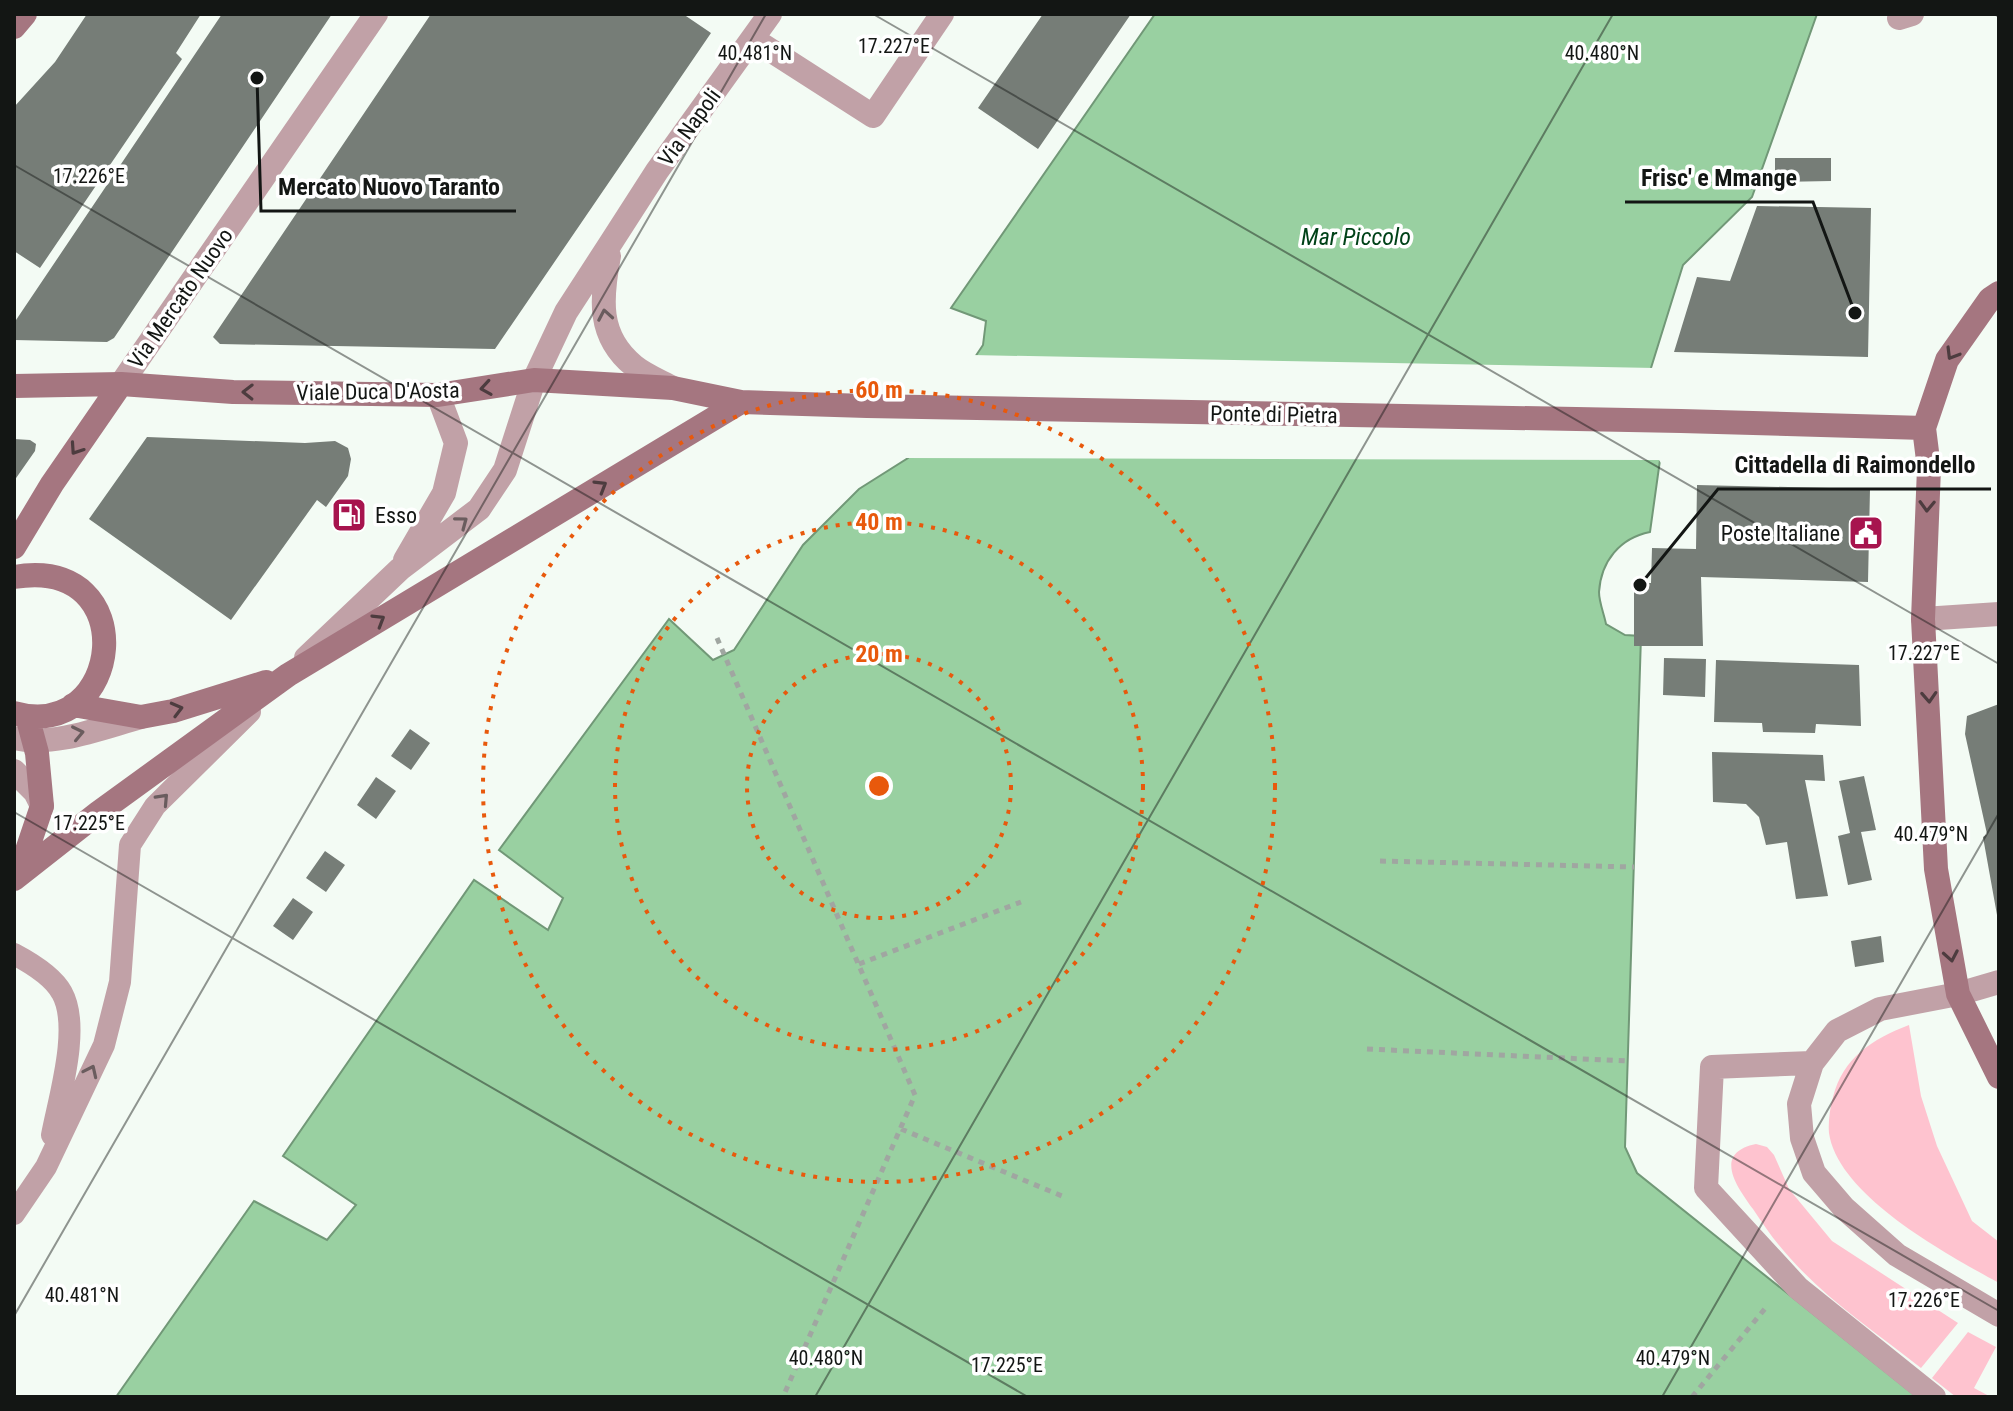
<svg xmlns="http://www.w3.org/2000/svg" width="2013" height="1411" font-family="'Roboto Condensed',sans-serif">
<rect width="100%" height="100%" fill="#f3fbf4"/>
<path fill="#fec3cf" d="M1909 1025 1921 1096 1937 1146 1972 1221 1999 1242V1283C1948 1255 1838 1196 1829 1133 1828 1122 1830 1108 1833 1097 1843 1058 1872 1039 1909 1025Z
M1756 1144 1767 1147 1774 1155 1789 1189 1832 1241 1958 1323 1921 1368C1878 1334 1826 1299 1790 1258 1776 1243 1764 1226 1753 1209 1737 1187 1712 1153 1756 1144Z
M1968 1332 1996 1347 1974 1388 1991 1397H1956L1932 1378Z"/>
<path fill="#99d0a1" stroke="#719877" stroke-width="2" d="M1155 14H1817L1752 197 1683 265 1646 384 1660 460 1650 532C1620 538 1601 561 1599 592 1599 602 1604 614 1606 624L1625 635 1641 636 1625 1147 1637 1173 1917 1397H116L254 1201 327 1240 356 1205 283 1156 474 880 548 930 563 898 499 850 669 619 713 660 734 650 803 545 859 489 908 458 983 345 986 321 951 308Z"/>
<path fill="#f3fbf4" d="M972 355 1655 368 1650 385 1663 466 1659 460 901 458Z"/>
<path fill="#767d77" d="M87 14H201L176 53 182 59 40 268 14 251V107L55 62Z
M222 14H332L114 338 107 342 14 340V323Z
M431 14H683L711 33 495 349 220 344 213 337Z
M1043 14H1131L1038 149 978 108Z
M1775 158H1831V181L1775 182Z
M1757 206 1871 208 1868 357 1674 352 1697 277 1730 281Z
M147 437 305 443 335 441 348 448 351 459 348 476 326 507 317 500 231 620 89 519Z
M14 439 30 440 36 444 35 451 14 481Z
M1697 485 1870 489 1868 582 1701 577 1703 646H1634V583H1651L1652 548 1696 549Z
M1664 658 1706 659 1705 697 1663 695Z
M1716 660 1859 665 1861 726 1816 724 1815 733 1763 732 1762 723 1714 722Z
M1999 704V915H1997L1983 837 1987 834 1965 734 1967 716Z
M410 729 430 743 411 770 391 756Z
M1712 752 1823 755 1825 781 1805 780 1828 896 1796 899 1787 842 1766 845 1759 817 1746 804 1713 802Z
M1864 776 1876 830 1861 832 1872 880 1848 885 1838 836 1850 833 1839 781Z
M376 777 396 791 376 819 357 805Z
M325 851 345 865 326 892 306 878Z
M293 898 313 912 293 940 273 926Z
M1881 936 1884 962 1855 967 1851 941Z"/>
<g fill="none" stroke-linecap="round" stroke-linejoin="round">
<path stroke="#a0a6a1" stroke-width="5" stroke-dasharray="6 6" stroke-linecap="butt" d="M717 638 915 1095 783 1397
M1380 861 1634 867
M859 964 1021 902
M1367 1049 1628 1061
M901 1129 1062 1196
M1692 1397 1768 1305"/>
<path stroke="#c1a1a7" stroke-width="22" d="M14 954C31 963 53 976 62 993 81 1027 59 1098 52 1135
M14 1214 46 1167 104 1045 120 982 130 845 155 806 250 712"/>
<path stroke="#c1a1a7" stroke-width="24" d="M1899 18 1912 14"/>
<path stroke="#c1a1a7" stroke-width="24" d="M753 39 873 116 942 14
M609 256C601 298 597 336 634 366 645 375 660 381 673 388
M534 380 566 312 612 241 657 171 770 14
M121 384 376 14
M1923 619 1999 614
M1999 982 1958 994 1880 1009 1837 1031 1812 1063 1799 1104 1802 1138 1814 1173 1844 1208 1897 1255 1999 1315
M1812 1063 1712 1067 1706 1188 1798 1288 1934 1397"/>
<path stroke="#c1a1a7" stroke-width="24" d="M405 560 444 493 456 443 438 395
M306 658 400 569 479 509 505 470 534 380
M14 738C54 747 101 728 141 717
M14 771 35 792 42 806"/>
<path stroke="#a57680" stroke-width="24" d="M14 27 25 14
M1999 293 1990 299 1947 360 1924 428 1929 468 1923 619 1936 869 1958 994 1999 1077
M14 386 121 384 233 392 438 395 534 380 673 388 741 402 867 406 1681 421 1924 428
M14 547 52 484 121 384
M14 577C145 555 123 744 14 713
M73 705 141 717 173 711 266 682
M19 874 42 806 37 753 27 716
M14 879 98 813 288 675 741 402"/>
</g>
<defs><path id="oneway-chevron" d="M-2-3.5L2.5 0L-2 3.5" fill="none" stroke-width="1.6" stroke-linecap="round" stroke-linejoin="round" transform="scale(2)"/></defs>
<g stroke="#6a5c5e">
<use href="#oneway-chevron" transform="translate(605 315) rotate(-100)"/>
<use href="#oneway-chevron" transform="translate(462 522) rotate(-37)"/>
<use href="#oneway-chevron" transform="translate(78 733) rotate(-12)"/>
<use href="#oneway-chevron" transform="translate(163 799) rotate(-47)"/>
<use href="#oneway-chevron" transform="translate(91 1071) rotate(-65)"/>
</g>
<g stroke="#4d3c3f">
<use href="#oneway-chevron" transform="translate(1952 354) rotate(121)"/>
<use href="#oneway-chevron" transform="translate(486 388) rotate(171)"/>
<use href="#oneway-chevron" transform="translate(248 392) rotate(-179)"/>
<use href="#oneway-chevron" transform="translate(76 449) rotate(124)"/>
<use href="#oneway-chevron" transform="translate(601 486) rotate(-31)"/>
<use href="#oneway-chevron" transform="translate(1927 506) rotate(92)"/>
<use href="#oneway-chevron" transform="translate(379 620) rotate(-31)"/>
<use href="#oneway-chevron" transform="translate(1929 697) rotate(87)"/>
<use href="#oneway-chevron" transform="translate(177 709) rotate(-15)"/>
<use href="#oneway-chevron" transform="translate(1951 956) rotate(80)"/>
</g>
<path fill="none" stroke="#131614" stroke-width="2" stroke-opacity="0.45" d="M873 14 1999 664M1994 14 1999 17M14 165 1999 1311M14 812 1028 1397M14 1316 766 14M815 1397 1613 14M1662 1397 1999 813"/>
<g fill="none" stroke="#e8590c" stroke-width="4" stroke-dasharray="4 8">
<circle cx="879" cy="786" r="132"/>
<circle cx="879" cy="786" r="264"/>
<circle cx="879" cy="786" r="396"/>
</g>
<defs>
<symbol id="fuel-square" viewBox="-11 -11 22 22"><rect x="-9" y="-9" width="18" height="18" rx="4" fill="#a7144e" stroke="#fff"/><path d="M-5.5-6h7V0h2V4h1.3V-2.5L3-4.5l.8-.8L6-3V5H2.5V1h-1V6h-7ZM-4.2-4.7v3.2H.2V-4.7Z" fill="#fff"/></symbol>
<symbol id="civic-square" viewBox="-11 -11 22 22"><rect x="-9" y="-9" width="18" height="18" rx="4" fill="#a7144e" stroke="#fff"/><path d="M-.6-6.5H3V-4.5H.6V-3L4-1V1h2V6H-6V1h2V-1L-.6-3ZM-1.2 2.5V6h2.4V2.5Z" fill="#fff"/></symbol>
</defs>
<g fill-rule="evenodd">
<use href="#fuel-square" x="329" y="495" width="40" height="40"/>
<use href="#civic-square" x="1846" y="513" width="40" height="40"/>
</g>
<g text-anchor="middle" stroke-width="7" stroke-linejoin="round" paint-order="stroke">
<g font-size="22" fill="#131614" stroke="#fff">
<text transform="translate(689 127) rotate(-54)" y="8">Via Napoli</text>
<text transform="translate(180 298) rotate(-55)" y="8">Via Mercato Nuovo</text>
<text transform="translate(378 391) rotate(-1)" y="8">Viale Duca D'Aosta</text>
<text transform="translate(1274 414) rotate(1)" y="8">Ponte di Pietra</text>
</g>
<g font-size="22" fill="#131614" stroke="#fff" text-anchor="start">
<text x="375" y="523">Esso</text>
<text x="1840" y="541" text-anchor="end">Poste Italiane</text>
</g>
<g font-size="24" font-style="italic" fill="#004218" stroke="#fff">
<text x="1356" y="245">Mar Piccolo</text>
</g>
</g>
<g font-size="20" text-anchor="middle" fill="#131614" stroke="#fff" stroke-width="7" stroke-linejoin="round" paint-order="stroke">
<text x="894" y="53">17.227°E</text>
<text x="755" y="60">40.481°N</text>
<text x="1602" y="60">40.480°N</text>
<text x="89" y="183">17.226°E</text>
<text x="1924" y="660">17.227°E</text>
<text x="89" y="830">17.225°E</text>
<text x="1931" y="841">40.479°N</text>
<text x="82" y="1302">40.481°N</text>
<text x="1924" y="1307">17.226°E</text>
<text x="826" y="1365">40.480°N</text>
<text x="1673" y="1365">40.479°N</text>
<text x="1007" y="1372">17.225°E</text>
</g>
<circle cx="879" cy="786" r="12" fill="#e8590c" stroke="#fff" stroke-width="4"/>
<g font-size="24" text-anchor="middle" font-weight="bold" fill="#e8590c" stroke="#fff" stroke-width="7" stroke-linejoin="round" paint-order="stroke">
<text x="879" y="398">60 m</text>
<text x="879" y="530">40 m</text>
<text x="879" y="662">20 m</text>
</g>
<path fill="none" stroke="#131614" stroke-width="3" d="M1855 313L1813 202H1625M257 78L261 211H516M1640 585L1718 489H1991"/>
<g fill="#131614" stroke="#fff" stroke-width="3">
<circle cx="1855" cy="313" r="8"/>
<circle cx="257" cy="78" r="8"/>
<circle cx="1640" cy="585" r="8"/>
</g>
<g font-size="24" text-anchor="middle" font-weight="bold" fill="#131614" stroke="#fff" stroke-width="7" stroke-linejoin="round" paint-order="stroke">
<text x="1719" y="186">Frisc' e Mmange</text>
<text x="389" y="195">Mercato Nuovo Taranto</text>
<text x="1855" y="473">Cittadella di Raimondello</text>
</g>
<rect width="2013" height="1411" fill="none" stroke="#131614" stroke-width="32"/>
</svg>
